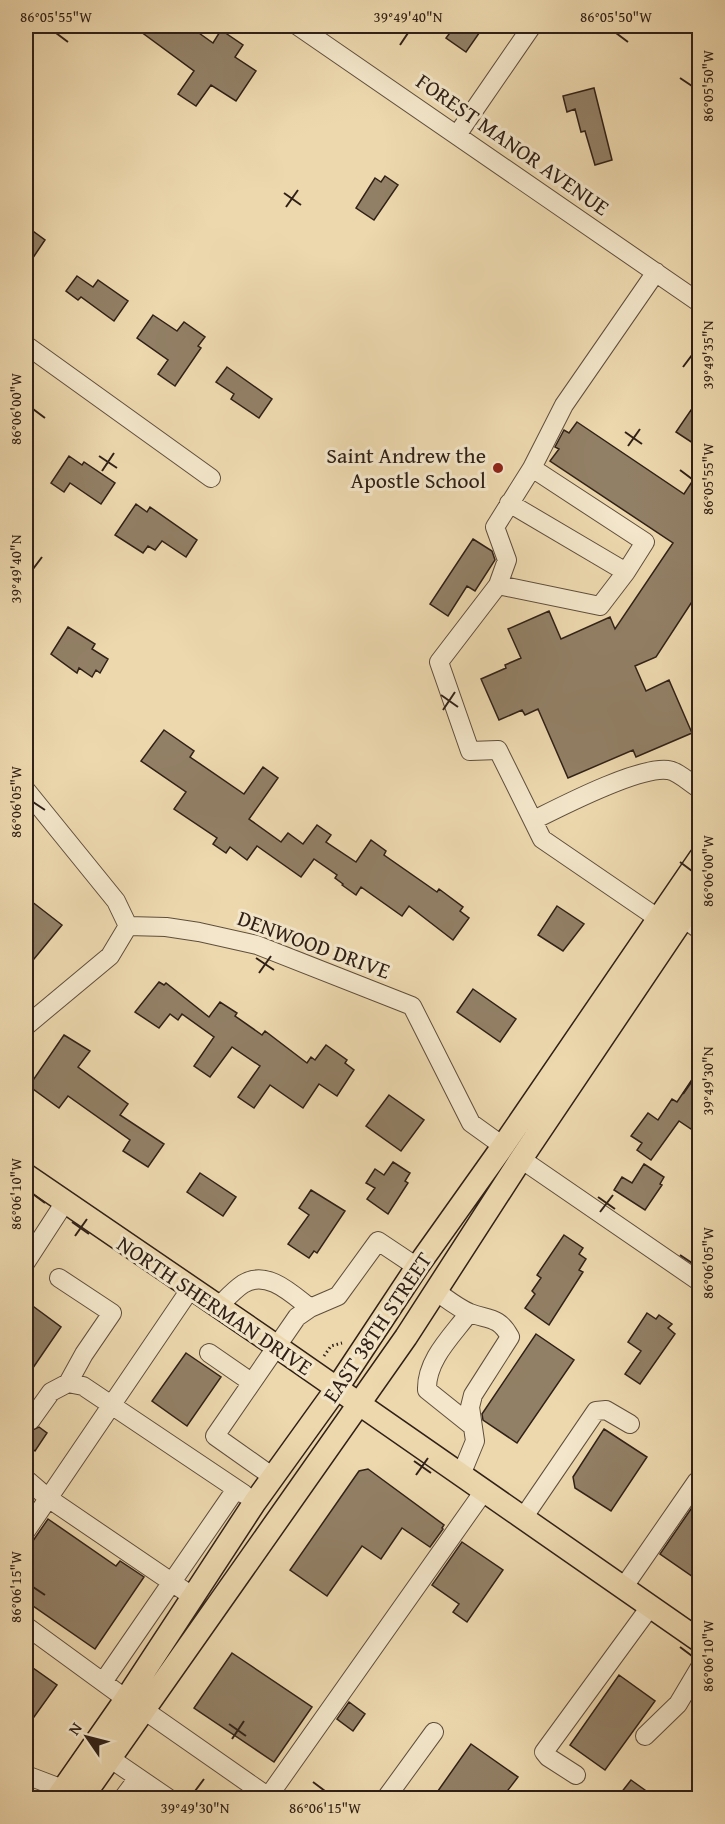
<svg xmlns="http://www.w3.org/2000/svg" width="725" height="1824" font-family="'Gentium Book Plus',serif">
<rect width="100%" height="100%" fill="#edd8ae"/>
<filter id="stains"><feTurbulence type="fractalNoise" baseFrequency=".00333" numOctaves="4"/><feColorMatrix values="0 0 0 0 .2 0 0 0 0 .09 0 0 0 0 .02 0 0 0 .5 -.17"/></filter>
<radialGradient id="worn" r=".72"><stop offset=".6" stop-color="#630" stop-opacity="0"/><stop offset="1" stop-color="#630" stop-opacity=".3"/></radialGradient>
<path fill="#928066" stroke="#302017" stroke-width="1.5" d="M133 26H158L165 31 169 26H189L213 43 221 30 243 45 235 57 256 71 236 101 211 85 196 106 178 94 194 71Z
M455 26H484L466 52 446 38Z
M594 88 612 160 595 165 585 131 581 132 575 109 567 112 563 96Z
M385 176 398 185 374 220 356 208 375 178 381 182Z
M26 226 45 240 26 268Z
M77 276 93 287 98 280 128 301 114 321 81 297 78 300 66 291Z
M153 315 177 331 184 322 205 337 198 346 201 348 175 386 158 374 168 360 137 338Z
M227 367 272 399 259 418 231 399 234 394 216 382Z
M691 410 699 416V447L676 432Z
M577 422 684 494 699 471V591L656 657 635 666 646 691 669 680 692 733 636 757 633 750 568 778 538 709 525 715 522 710 499 720 481 679 506 668 505 665 521 658 508 629 549 611 561 639 610 617 615 629 673 543 550 461 559 449 555 447 564 430 569 433Z
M69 456 82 465 84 462 115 483 101 504 70 483 64 492 51 483Z
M136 504 147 512 150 507 197 540 186 557 162 541 155 550 148 546 143 553 115 535Z
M473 539 492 551 495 560 475 591 467 586 448 616 430 604Z
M68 627 95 644 92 649 108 659 100 673 96 670 92 677 79 668 77 673 51 654Z
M164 730 194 751 190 757 244 794 263 767 278 778 249 819 281 842 288 833 303 844 317 825 331 835 326 842 356 862 371 840 386 851 384 855 437 892 439 889 463 907 460 911 469 918 453 940 409 906 402 916 361 887 356 895 342 885 343 884 335 878 337 875 314 859 301 877 257 846 247 860 230 847 226 853 213 844 217 838 174 809 186 792 141 761Z
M31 901 62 925 34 959 26 952V908Z
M557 906 584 924 563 951 538 935Z
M159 982 164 985 166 983 209 1017 220 1002 237 1013 235 1016 262 1035 265 1031 307 1063 311 1057 315 1060 326 1045 347 1060 345 1063 354 1070 337 1096 319 1084 303 1108 270 1085 254 1108 238 1097 260 1066 232 1047 210 1077 194 1066 214 1037 182 1014 178 1020 170 1014 159 1028 135 1012Z
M473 989 516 1019 500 1042 457 1012Z
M64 1035 90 1051 78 1067 128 1104 120 1115 164 1144 148 1167 123 1151 130 1140 68 1096 59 1108 29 1086Z
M699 1069V1117L691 1129 679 1121 651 1160 637 1150 642 1143 631 1136 648 1113 658 1120 672 1099 677 1102Z
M389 1095 424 1120 401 1151 366 1126Z
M393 1162 410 1173 405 1181 408 1183 388 1214 367 1199 375 1188 366 1183 375 1169 384 1175Z
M644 1164 664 1177 660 1184 662 1185 645 1210 614 1190 622 1177 632 1183Z
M200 1173 236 1197 223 1216 187 1192Z
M311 1190 345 1211 317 1253 314 1251 309 1258 288 1244 309 1215 299 1208Z
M564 1235 583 1248 579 1254 586 1259 579 1270 583 1272 549 1325 525 1308 535 1294 532 1291 541 1278 537 1275Z
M26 1301 61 1327 26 1378Z
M647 1313 656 1319 659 1315 672 1324 668 1328 675 1334 640 1384 625 1374 641 1351 628 1342Z
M536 1334 574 1360 517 1443 483 1420 482 1414Z
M186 1353 221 1377 187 1426 152 1401Z
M39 1427 47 1433 35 1451 26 1444V1430L30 1431Z
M604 1429 647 1457 611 1511 575 1488 573 1477Z
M368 1469 444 1525 442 1528 443 1529 430 1547 402 1528 381 1559 362 1546 327 1596 290 1570 359 1471Z
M691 1509 699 1514V1581L660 1554Z
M48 1519 116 1566 120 1561 144 1577 95 1649 26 1601V1551Z
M462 1542 503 1570 467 1622 453 1612 459 1604 432 1585Z
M232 1653 312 1707 274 1762 194 1708Z
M26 1663 57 1685 34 1717 26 1711Z
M619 1675 655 1701 605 1770 570 1745Z
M349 1702 365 1714 353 1731 337 1719Z
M471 1744 518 1777 502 1798H433Z
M631 1780 656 1798H617Z"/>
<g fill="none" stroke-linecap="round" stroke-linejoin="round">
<defs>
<path id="minor" d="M298 26 700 303
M457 135 532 26
M656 272 564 405 532 468 495 527 507 560 498 585 439 662 470 751 498 750 542 839 659 919
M26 345 211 478
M532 468 645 542 626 572
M498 585 600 606 626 572 509 503
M26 790 116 901 128 926
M534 820C562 806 639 766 668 770 678 771 691 784 700 789
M683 918 700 930
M128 926 166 927 199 932 257 945 412 1006 471 1123 503 1146
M26 1026 110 956 128 926
M521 1159 700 1282
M26 1262 65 1202
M437 1292C447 1299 458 1308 470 1313 488 1320 499 1316 510 1337L473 1395 470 1407 475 1441 461 1475
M219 1306C226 1299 234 1290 243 1284 267 1269 292 1294 310 1308
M469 1313C452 1336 426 1360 427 1390L472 1426
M209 1353 251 1382
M68 1383 83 1386 244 1494
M31 1420 51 1392 68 1383 84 1354 112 1313 59 1278
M273 1477 215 1436 297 1317 310 1308 338 1296 378 1241 417 1267
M26 1479 48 1498 192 1596
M523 1518 596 1411 606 1410 630 1424
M26 1531 191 1288
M623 1588 697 1481 700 1483
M26 1626 126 1699
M103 1682 236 1489
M144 1710 270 1798
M645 1736 678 1704 700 1667
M111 1759 168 1798
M26 1775 63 1789
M576 1775 548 1757 544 1752 650 1607
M268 1797 484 1491
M123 1798 138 1778
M386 1798 434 1732"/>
<path id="major" d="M26 1175 266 1339 700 1641
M57 1798 126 1699 255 1502 337 1388 417 1267 503 1146 700 858
M82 1798 406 1337 521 1159 700 893"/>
</defs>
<use href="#minor" stroke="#5f4e3d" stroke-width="20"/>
<use href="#major" stroke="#302017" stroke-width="25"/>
<path stroke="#302017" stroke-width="3" stroke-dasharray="1.5 3" stroke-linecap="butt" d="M692 840 700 829
M324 1356 331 1346 342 1343"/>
<use href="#minor" stroke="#f3e6ca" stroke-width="18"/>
<use href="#major" stroke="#edd8ae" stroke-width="22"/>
</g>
<path fill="none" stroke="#302017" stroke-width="2" d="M56 33 68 42M616 33 628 42M400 45 408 33M680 78 692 86M284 193 301 205M286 207 298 190M683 367 692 355M33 409 45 418M625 432 642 444M628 446 640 429M99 456 117 468M680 470 692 479M102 471 114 453M33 569 42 557M441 695 458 707M443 710 455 692M33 802 45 810M680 862 692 871M256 958 274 970M259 973 271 956M683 1094 692 1081M33 1194 45 1203M598 1197 615 1209M600 1212 613 1195M72 1222 89 1234M75 1236 87 1219M680 1255 692 1263M414 1461 431 1473M416 1475 428 1458M33 1587 45 1595M680 1647 692 1656M229 1724 246 1736M232 1739 244 1721M313 1782 325 1791M195 1791 204 1779"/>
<circle fill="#8f2418" stroke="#f3e6ca" stroke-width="2" cx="498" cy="468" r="6"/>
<g text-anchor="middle" stroke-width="6" stroke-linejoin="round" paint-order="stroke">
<g font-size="22" fill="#302017" stroke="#f3e6ca">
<text transform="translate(513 144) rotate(35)" y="8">FOREST MANOR AVENUE</text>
<text transform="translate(314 944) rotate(20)" y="8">DENWOOD DRIVE</text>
<text transform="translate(215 1305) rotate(34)" y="8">NORTH SHERMAN DRIVE</text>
<text transform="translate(377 1327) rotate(-56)" y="8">EAST 38TH STREET</text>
</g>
<g font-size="22" fill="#302017" stroke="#f3e6ca" text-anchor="end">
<text x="486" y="463">Saint Andrew the<tspan x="486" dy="25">Apostle School</tspan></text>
</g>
</g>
<rect width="725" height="1824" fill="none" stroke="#edd8ae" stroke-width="66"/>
<g transform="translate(87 1737) rotate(305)" stroke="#f3e6ca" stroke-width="4.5" paint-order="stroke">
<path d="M0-4.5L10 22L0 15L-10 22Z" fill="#302017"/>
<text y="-9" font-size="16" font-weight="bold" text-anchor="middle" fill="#302017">N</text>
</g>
<rect x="33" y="33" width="659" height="1758" fill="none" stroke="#302017" stroke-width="2"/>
<g font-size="15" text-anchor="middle" fill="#302017">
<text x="56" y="22">86°05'55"W</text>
<text x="408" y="22">39°49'40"N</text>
<text x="616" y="22">86°05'50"W</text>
<text transform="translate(708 86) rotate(-90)" y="5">86°05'50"W</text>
<text transform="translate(708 355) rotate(-90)" y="5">39°49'35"N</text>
<text transform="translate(16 409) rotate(-90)" y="5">86°06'00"W</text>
<text transform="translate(708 479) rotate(-90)" y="5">86°05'55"W</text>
<text transform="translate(16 569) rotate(-90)" y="5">39°49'40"N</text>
<text transform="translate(16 802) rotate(-90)" y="5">86°06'05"W</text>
<text transform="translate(708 871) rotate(-90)" y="5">86°06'00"W</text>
<text transform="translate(708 1081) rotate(-90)" y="5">39°49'30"N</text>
<text transform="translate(16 1194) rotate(-90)" y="5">86°06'10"W</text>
<text transform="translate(708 1263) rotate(-90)" y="5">86°06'05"W</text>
<text transform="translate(16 1587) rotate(-90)" y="5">86°06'15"W</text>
<text transform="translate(708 1656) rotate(-90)" y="5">86°06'10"W</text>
<text x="195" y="1813">39°49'30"N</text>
<text x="325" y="1813">86°06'15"W</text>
</g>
<rect width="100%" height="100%" filter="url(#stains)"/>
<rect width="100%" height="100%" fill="url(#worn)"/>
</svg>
